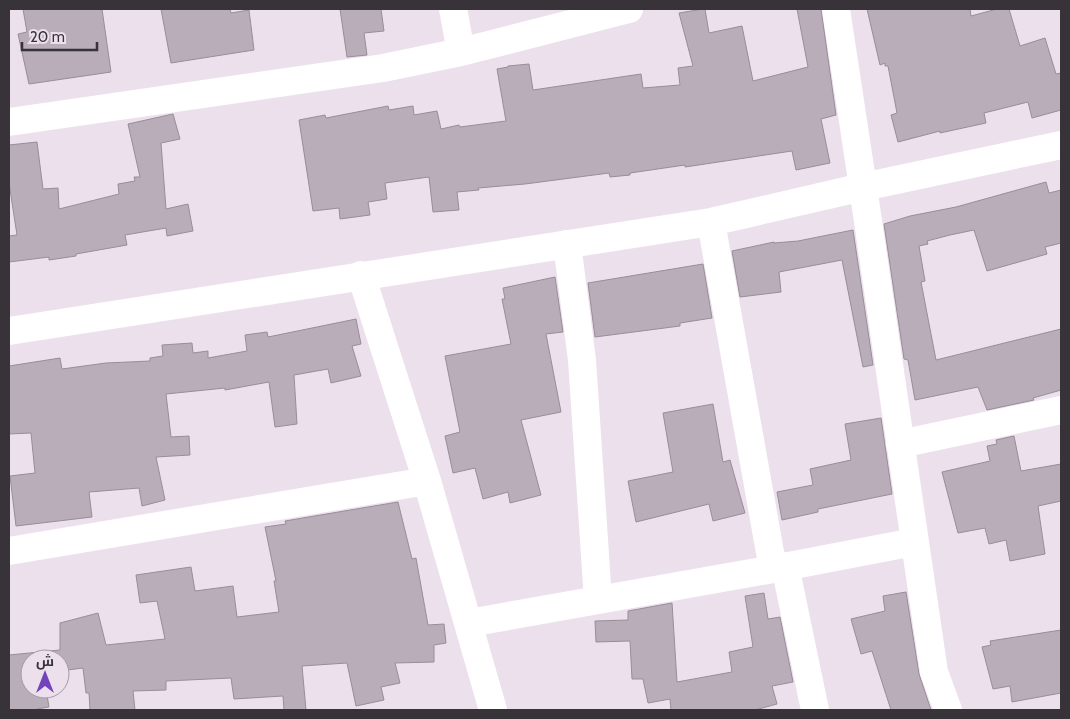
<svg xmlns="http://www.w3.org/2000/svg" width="1070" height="719" font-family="Cabin,Cairo,sans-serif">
<rect width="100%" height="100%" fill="#ece0ec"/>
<path fill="#b8adb8" stroke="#988d98" d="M23 9H102L111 72 29 84 18 34 27 32Z
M161 9H230L231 13 249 10 254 50 171 63Z
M340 9H381L384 31 364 33 367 55 347 57Z
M703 9H705L709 33 742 26 753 81 808 67 797 9H821L836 115 821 119 830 163 796 170 792 151 685 167V165L630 173V175L610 177 609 173 525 184 478 188 479 190 457 192 459 210 433 212 429 177 385 183 387 199 368 202 370 215 340 219 339 208 313 211 299 120 325 115 326 118 388 106 389 110 413 106 414 115 437 111 441 129 459 125 460 127 506 121 497 69 508 67V66L529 64 533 90 641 74 643 88 680 85 678 68 693 66 679 13Z
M867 9H970L971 16 997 9H1009L1020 46 1045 38 1056 74 1061 73V110L1032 118 1028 102 984 113 986 123 940 133V131L898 142 891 115 897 113 888 66H885V63L880 65Z
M173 114 180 139 161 143 166 209 188 204 193 231 167 236 166 228 125 235 127 245 76 254V256L49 260V257L9 262V236L17 235 9 183V145L37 142 43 189 58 188 59 209 119 194 118 184 135 181 134 177H140L128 124Z
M1046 182 1049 193 1061 190V243L1045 247 1047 254 987 271 974 230 950 235 927 241 928 244 919 246 925 281 921 282 936 360 1061 329V390L1033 398 1034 400 987 410 978 387 915 400 908 360 904 359 884 224 910 216 956 207Z
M853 230 873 365 863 367 842 260 779 272 781 292 740 297 732 251 774 242V243L798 241Z
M703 264 712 318 680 323V326L595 337 588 283Z
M555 277 563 332 546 334 561 412 521 420 541 495 510 503 508 492 483 499 475 468 453 473 445 436 460 432 445 356 511 344 502 299H505L503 288Z
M356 319 361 344 352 346 361 376 331 383 328 369 294 375 297 424 275 427 269 382 225 390V388L166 394 171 437 189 436 190 455 156 457 165 500 142 506 139 488 89 492 92 517 16 526 10 476 35 473 31 433 9 434V366L60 358 62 369 106 363 150 361V358L163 356 162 345 192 343 193 353 208 351V358L247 351 245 335 267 332 268 337Z
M713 404 723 462 730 460 745 513 713 521 709 504 636 522 628 481 673 472 663 413Z
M881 418 892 494 818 509V512L782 520 777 492 813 485 810 469 851 460 845 424Z
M1014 436 1021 471 1061 464V501L1038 506 1045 554 1010 561 1006 540 989 544 985 528 958 533 942 472 990 461 987 446 997 444 996 440Z
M398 502 412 559 416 558 428 625 444 624 446 643 434 645V662L395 663 400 683 381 687 384 700 356 706 347 663 302 666 306 710H284L283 696 234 699 231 678 166 681V690L133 691 135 710H90L89 693H86L83 668 60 671V659H30V689H46L49 707 37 709V710H9V655L60 650V623L98 613 106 645 165 639 157 601 140 603 136 575 191 567 195 591 233 586 237 617 279 612 274 581H276L265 527 286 524 285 521Z
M906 592 919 674 931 710H891L872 651 861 654 851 619 885 611 883 596Z
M764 593 768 619 780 617 793 682 772 686 777 704 755 710H671L670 699 648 703 643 679H632L630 641 596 642 595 621 628 620V611L672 603 677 682 732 672 729 652 753 647 745 596Z
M1061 630V693L1012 702 1010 686 993 689 982 647 991 645 990 641Z"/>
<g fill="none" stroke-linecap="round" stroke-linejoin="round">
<path stroke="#fff" stroke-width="28" d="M453 9 461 52
M836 9 863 187 934 672 948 710
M9 122 383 68 461 52 629 9
M711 222 773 569
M567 244 582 360 598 600
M361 275 427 481 493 710
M9 331 711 222 863 187 1061 145
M900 444 1061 410
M9 551 427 481
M785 566 815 710
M469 623 773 569 914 542"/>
</g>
<rect width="1070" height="719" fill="none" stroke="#373338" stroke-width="20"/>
<g transform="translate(45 674)"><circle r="24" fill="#ece0ec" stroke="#a49ba4"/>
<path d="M0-4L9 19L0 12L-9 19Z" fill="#7144bc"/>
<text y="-8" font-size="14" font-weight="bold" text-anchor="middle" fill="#373338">ش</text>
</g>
<path d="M22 42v8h75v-8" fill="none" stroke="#373338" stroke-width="2.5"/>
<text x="30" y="42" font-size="15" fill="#373338" stroke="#ece0ec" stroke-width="4" paint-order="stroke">20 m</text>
</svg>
